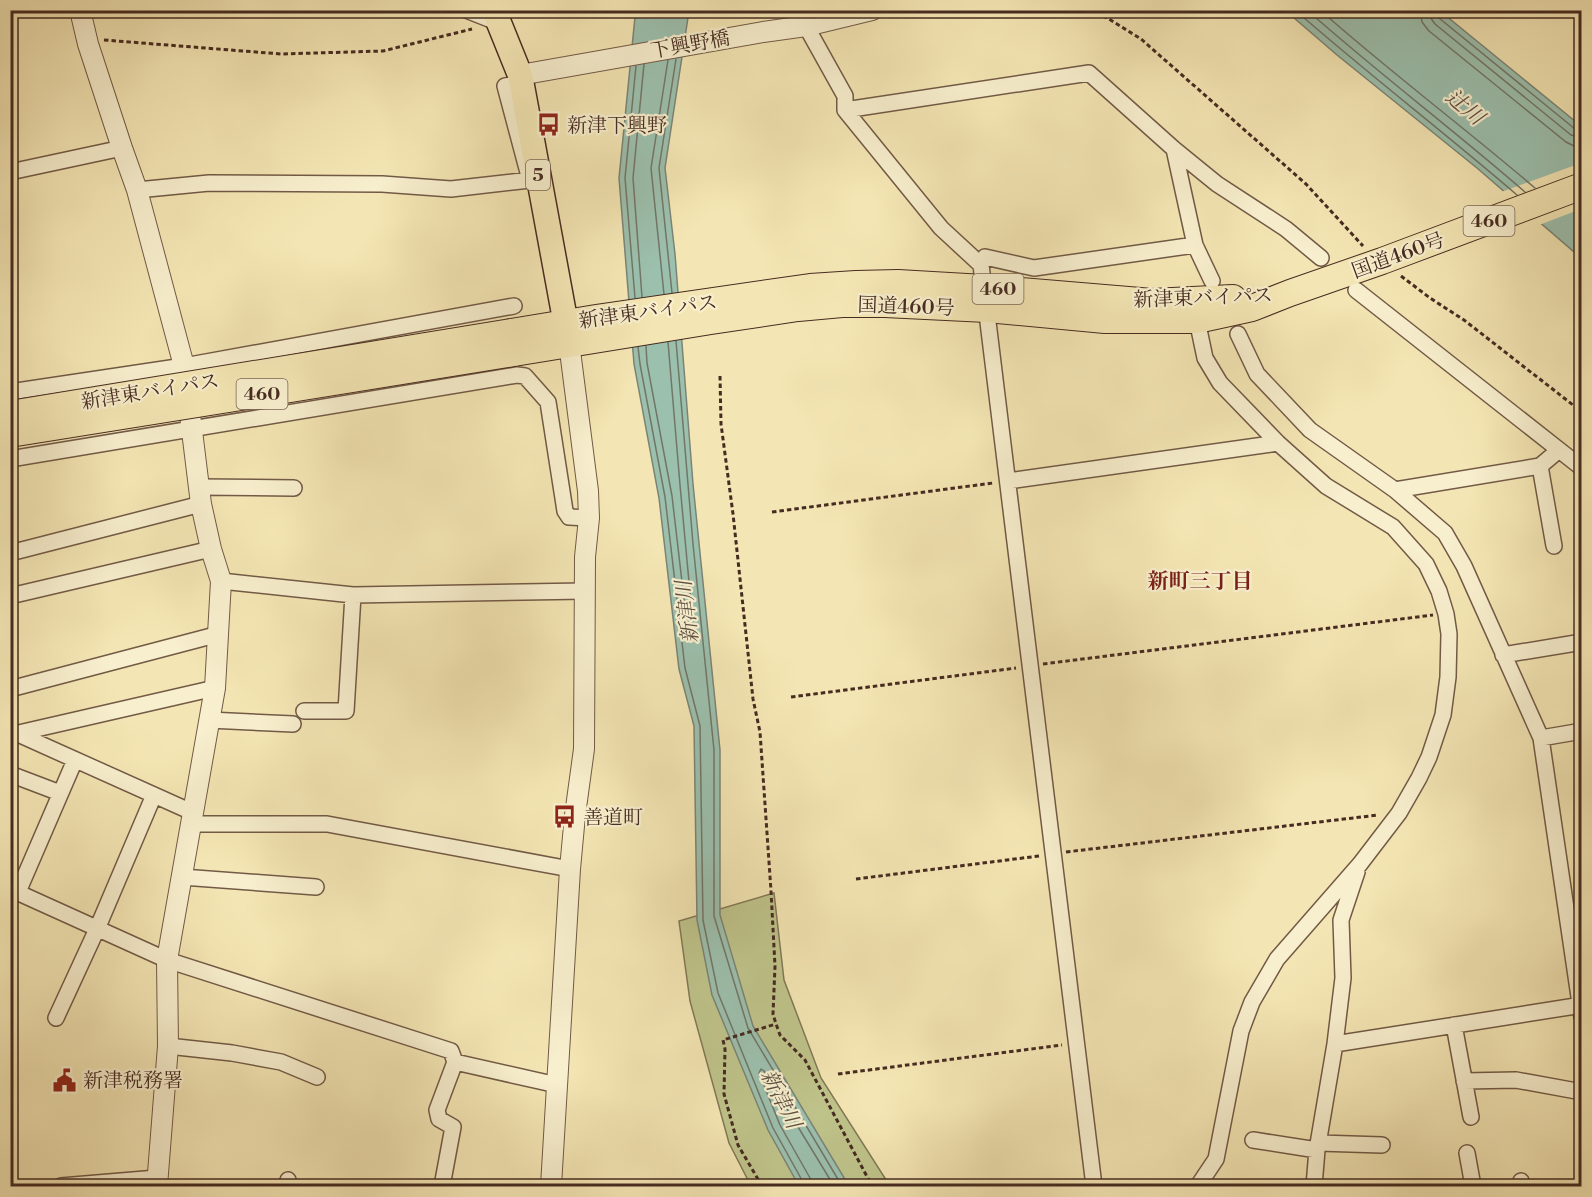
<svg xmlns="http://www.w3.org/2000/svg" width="1592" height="1197" font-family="'Libre Bodoni','Noto Serif JP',serif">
<rect width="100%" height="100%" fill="#f4e6b4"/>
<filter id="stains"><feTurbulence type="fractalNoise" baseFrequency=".00333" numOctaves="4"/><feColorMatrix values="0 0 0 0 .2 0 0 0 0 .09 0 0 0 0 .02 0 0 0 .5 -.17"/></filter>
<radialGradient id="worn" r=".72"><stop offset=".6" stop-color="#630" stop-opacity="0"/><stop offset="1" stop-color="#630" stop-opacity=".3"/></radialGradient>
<path fill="#bfc48b" stroke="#827856" stroke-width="1.5" d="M774 893 784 980 821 1078 890 1186H751L729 1143 690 1001 679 921Z"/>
<path fill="#9cc0ae" stroke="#7a8476" stroke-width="1.5" d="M637 11H689L665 168 675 254 693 484 720 750V915L753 1026 849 1186H799L768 1130 712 995 697 920 694 726 679 669 659 498 634 364 619 178 635 17Z
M1286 11H1440L1581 126V258L1477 168 1337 55Z"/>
<path fill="#f4e6b4" d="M1581 163V209L1539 225 1501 192Z"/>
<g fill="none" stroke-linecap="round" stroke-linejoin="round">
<path stroke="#717668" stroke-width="1.5" d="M1295 10C1368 74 1444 132 1517 195
M1307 10C1378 73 1454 130 1525 192
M1320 10C1390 72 1465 128 1535 188
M1420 10 1422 22 1429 31 1566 142 1574 146 1582 147
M1429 10 1430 17 1435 24 1571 135 1582 138
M1437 10 1439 18 1575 129 1582 130
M672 293 659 168 676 59
M664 294 651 168 668 60
M642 297 633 178 644 64
M635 298 625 178 636 66
M676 341 693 544 714 750V916L748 1028 842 1186
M646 346 647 363 672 496 687 625 691 628 693 625 680 485 668 342
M638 347 640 364 665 497 685 668 700 726 703 920 718 993 773 1128 803 1182 804 1186
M812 1186 810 1178 780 1125 759 1073 761 1069 764 1071 834 1186"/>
<defs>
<path id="minor" d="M466 10 499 23
M806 26 845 96V110L941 228 981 265
M845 110 1089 73 1174 149 1217 184 1286 229 1321 258
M1174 149 1195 245 1212 281
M10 172 122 148
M137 190 209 183 382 184 451 189 530 180 505 86 522 83
M1356 290 1582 468
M1197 320 1205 358 1220 383 1278 443 1326 486 1393 527 1426 564 1439 591 1446 614 1449 634 1448 677 1443 715 1429 757 1419 778 1399 813 1360 864 1277 959 1252 1002 1241 1031 1216 1159 1198 1186
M1238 334 1257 374 1310 430 1395 490 1445 533 1464 566 1541 738 1582 1017
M10 392 184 366 514 306
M10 459 517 375 525 376 548 402 565 511 569 517 589 518
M1540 466 1554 546
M1008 481 1278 443
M198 487 294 488
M1395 490 1540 466 1559 450
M10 553 201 504
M221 581 353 595 585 591
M10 596 211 549
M1503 655 1582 642
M10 689 219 634
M304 711H346L353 595
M209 720 293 724
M18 734 194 813
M10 735 215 688
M1541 738 1582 731
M10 774 60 793
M192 824H327L570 869
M182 877 316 887
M10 889 167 960 451 1051 455 1062 557 1085
M18 892 75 760
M56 1018 97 929 154 795
M1454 1025 1471 1117
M1335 1044 1582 1005
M168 1046 232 1053 281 1062 317 1077
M1464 1081 1516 1080 1582 1092
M1253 1140 1317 1150
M1319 1143 1382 1145
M1467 1153 1473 1186
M1521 1181 1522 1186
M61 1186 157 1178
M287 1186 288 1180
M442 1186 453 1127 439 1119 437 1110 455 1062
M1094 1186 981 265 985 257 1034 268 1195 245
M1314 1186 1317 1150 1335 1044 1343 978 1341 920 1357 872"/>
<path id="tertiary" d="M80 10 88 44 122 148 137 190 184 366 201 504 211 549 221 581 215 688 167 960 168 1046 157 1186
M520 75 763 32 806 26 872 10
M551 1186 570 869 575 815 584 749 585 557 589 518 588 491 569 343"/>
<path id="primary" d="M495 10 499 23 520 75 569 341"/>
<path id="trunk" d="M511 332 596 318 810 287 856 284 898 283 984 288 1152 302 1233 298
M514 353 711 321 798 308 842 304H885L987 309 1105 320H1197L1252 308 1290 293 1382 261 1582 186"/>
</defs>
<use href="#minor" stroke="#725a46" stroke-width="18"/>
<use href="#tertiary" stroke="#725a46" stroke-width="22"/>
<use href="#primary" stroke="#462b21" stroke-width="27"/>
<use href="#trunk" stroke="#462b21" stroke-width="28"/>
<path stroke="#462b21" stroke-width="3" stroke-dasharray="4.5 3" stroke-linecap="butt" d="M1089 10 1109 19 1141 39 1306 184 1363 246
M104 40 281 54 383 51 472 29
M1401 276 1430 298 1464 320 1582 412
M720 376 721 424 733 514 753 699 760 732 771 891 775 966 773 1014 776 1024 780 1035 805 1060 872 1186
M772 512 993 483
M1043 664 1433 615
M791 697 1016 668
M1066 852 1378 815
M856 879 1039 856
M838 1074 1062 1045
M762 1186 738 1145 724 1094 725 1049 723 1040 776 1024"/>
<use href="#minor" stroke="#f8efce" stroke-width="15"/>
<use href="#tertiary" stroke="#f8efce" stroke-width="20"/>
<use href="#primary" stroke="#f4e6b4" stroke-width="24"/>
<use href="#trunk" stroke="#f4e6b4" stroke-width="26"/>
<defs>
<path id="trunk-bridge" d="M10 414 511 332
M10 434 514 353"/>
</defs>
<use href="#trunk-bridge" stroke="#462b21" stroke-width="28" stroke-linecap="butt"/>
<use href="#trunk-bridge" stroke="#f4e6b4" stroke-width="26"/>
</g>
<defs>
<symbol id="bus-bare" viewBox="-9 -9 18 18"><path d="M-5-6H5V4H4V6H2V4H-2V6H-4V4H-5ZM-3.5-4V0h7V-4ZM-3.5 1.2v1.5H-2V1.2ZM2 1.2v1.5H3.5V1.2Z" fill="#8f2418" stroke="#f8efce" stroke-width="2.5" paint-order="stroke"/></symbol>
<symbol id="civic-bare" viewBox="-9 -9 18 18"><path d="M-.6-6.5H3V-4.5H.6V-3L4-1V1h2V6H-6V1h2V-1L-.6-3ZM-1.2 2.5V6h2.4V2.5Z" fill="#8f2418" stroke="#f8efce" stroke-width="2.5" paint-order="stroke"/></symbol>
</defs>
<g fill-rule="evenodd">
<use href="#bus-bare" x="532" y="108" width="33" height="33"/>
<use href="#bus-bare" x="548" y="800" width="33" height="33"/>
<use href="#civic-bare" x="48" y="1064" width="33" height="33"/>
</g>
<g text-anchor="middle" stroke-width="4.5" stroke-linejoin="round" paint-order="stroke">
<g fill="#f8efce" stroke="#7b6655" stroke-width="1.5">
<rect x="526" y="160" width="24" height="30" rx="4.5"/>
<rect x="1463.5" y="206" width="51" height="30" rx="4.5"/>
<rect x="972.5" y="274" width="51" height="30" rx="4.5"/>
<rect x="236.5" y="379" width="51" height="30" rx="4.5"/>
</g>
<g font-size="18" font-weight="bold" fill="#462b21">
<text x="538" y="181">5</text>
<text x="1489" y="227">460</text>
<text x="998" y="295">460</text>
<text x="262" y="400">460</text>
</g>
<g font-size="20" fill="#462b21" stroke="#f8efce">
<text transform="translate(690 44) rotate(-10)" y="7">下興野橋</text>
<text transform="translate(1398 255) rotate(-20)" y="7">国道460号</text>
<text transform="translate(1203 297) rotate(-2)" y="7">新津東バイパス</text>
<text transform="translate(906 306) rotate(2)" y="7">国道460号</text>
<text transform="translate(648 311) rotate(-8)" y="7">新津東バイパス</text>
<text transform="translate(150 391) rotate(-9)" y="7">新津東バイパス</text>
</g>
<g font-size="20" fill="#462b21" stroke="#f8efce" text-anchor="start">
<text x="567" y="132">新津下興野</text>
<text x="583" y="824">善道町</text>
<text x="83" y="1087">新津税務署</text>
</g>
<g font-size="21" font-style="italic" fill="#5c5044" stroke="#f8efce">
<text transform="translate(1465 107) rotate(40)" y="7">辻川</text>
<text transform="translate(687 612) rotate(-97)" y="7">新津川</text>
<text transform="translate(781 1099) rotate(63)" y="7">新津川</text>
</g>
<g font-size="21" font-weight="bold" fill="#7a1f14" stroke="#f8efce">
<text x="1200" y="588">新町三丁目</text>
</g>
</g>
<rect width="1592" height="1197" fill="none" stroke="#f4e6b4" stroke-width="36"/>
<rect x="12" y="12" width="1568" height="1173" fill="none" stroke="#462b21" stroke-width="3"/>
<rect x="18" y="18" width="1556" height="1161" fill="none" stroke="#462b21" stroke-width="1.5"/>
<rect width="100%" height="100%" filter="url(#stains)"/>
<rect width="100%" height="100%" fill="url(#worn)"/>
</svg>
